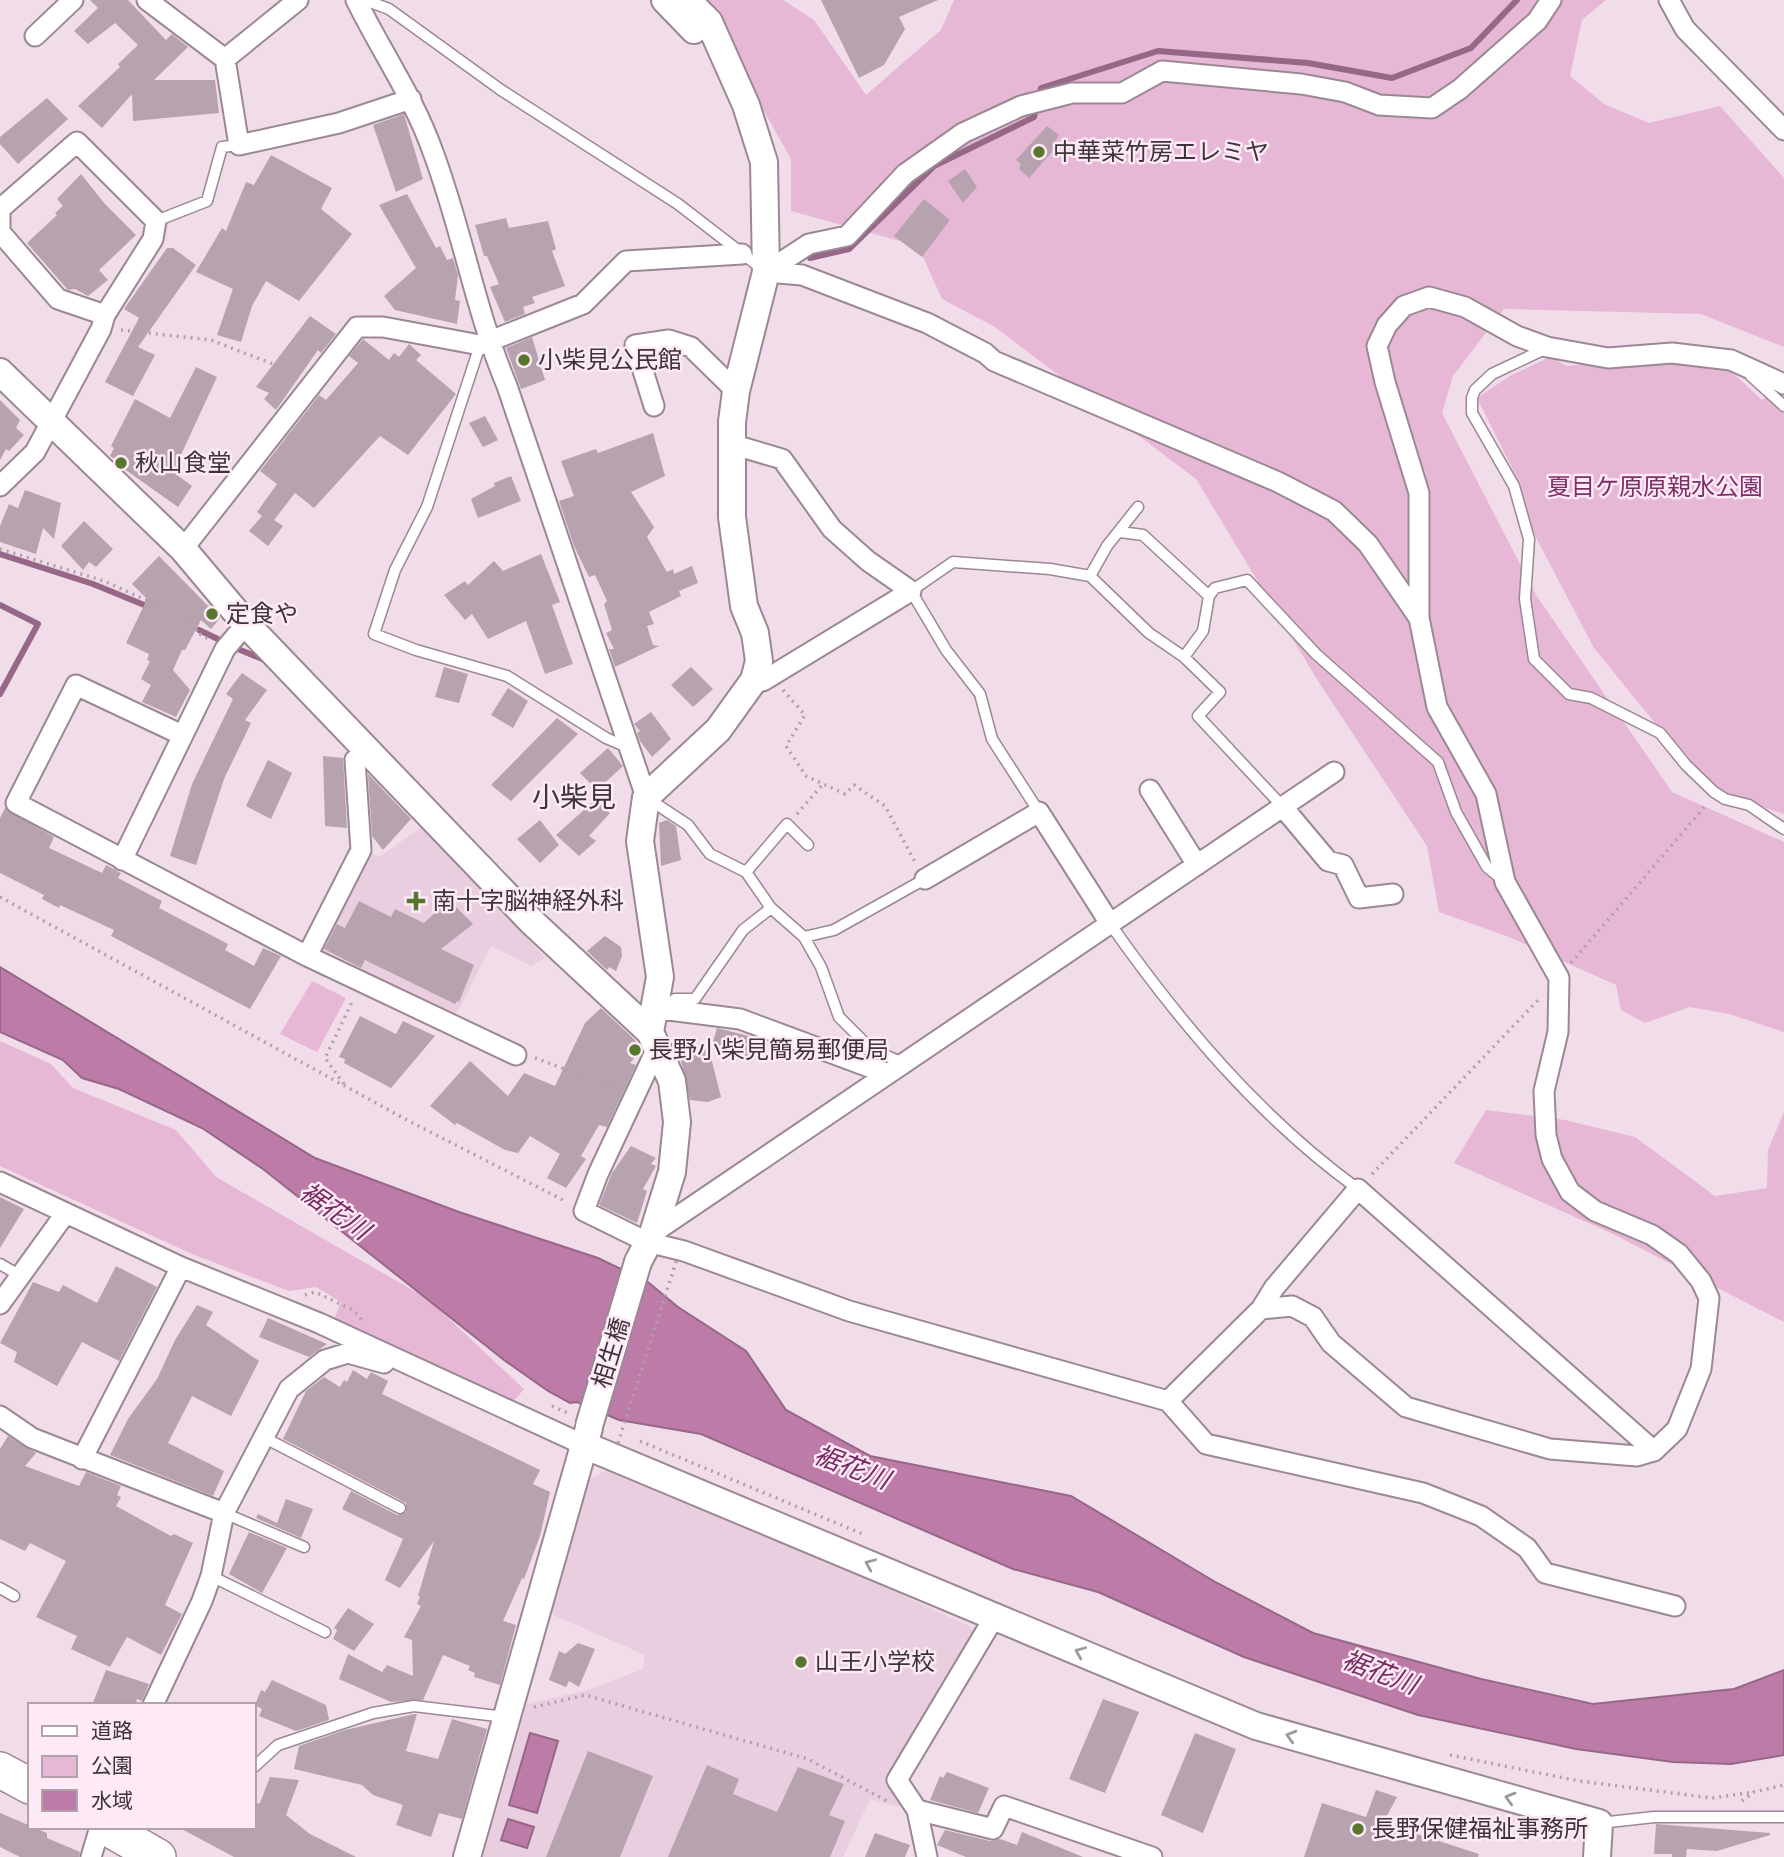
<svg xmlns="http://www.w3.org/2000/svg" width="1784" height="1857" font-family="Jost,'Noto Sans JP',sans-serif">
<rect width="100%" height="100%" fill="#f1dce9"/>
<path fill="#e9cee0" d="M426 824 545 958 531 966 491 946 453 1021 312 949 364 849 379 857Z
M609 1469 771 1534 971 1627 973 1634 890 1778 904 1802 900 1807 870 1799 843 1857H483L527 1704 588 1690 643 1669 645 1655 551 1614 588 1480Z"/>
<path fill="#e7b7d6" d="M702 0H783L814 20 866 95 941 30 954 0H1606L1582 20 1570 76 1604 104 1649 123 1720 106 1784 178V347L1701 314 1504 309 1453 376 1442 413 1536 595 1672 792 1784 842V1032L1729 1014 1690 1007 1645 1023 1621 1010 1616 985 1509 937 1439 912 1427 846 1318 681 1196 479 995 327 942 299 918 246 791 211V159Z
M1665 355 1723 364 1762 400 1778 389 1784 393V814L1718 792 1698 776 1594 648 1531 528 1517 478 1477 398 1510 376 1550 357 1567 366Z
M312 981 346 998 317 1052 280 1034Z
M0 1041 51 1064 73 1088 176 1130 216 1177 428 1299 524 1389 511 1404 333 1322 341 1302 316 1287 289 1291 192 1254 0 1166Z
M1486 1110 1565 1120 1635 1137 1715 1196 1767 1188 1768 1150 1784 1112V1322L1611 1233 1454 1163Z"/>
<path fill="#bd7ca8" stroke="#976787" stroke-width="2" d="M0 967 315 1158 459 1212 598 1258 648 1282 678 1307 746 1351 786 1410 870 1456 1071 1496 1217 1583 1313 1633 1481 1679 1593 1704 1734 1689 1784 1670V1755L1731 1764 1673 1762 1576 1749 1418 1715 1244 1657 1098 1592 1013 1569 701 1434 619 1420 577 1402 570 1403 548 1391 504 1360 263 1169 202 1128 119 1089 82 1078 63 1060 0 1032Z
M530 1733 558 1741 537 1813 509 1805Z
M508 1819 534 1827 527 1848 501 1840Z"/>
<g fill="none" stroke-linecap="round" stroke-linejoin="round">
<path stroke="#976787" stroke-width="6" d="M810 258 849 249 934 166 1034 117 1041 88 1158 51 1308 63 1392 78 1471 48 1517 0
M0 554 93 584 149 607
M0 605 38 624 0 694
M199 630 222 641
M238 649 267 661"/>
</g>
<path fill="#b7a3af" d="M90 0H128L166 40 172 34 188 47 154 80H215L219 113 133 121 132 94 102 128 78 106 120 67 118 64 138 45 115 23 88 44 74 31 98 8Z
M821 0H938L899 17 905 29 884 65 859 78Z
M47 98 68 119 18 164 0 144V137Z
M404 114 423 179 396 192 373 125Z
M1047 126 1059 135 1055 142 1057 146 1029 178 1019 169 1021 164 1016 160Z
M271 155 332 188 321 209 352 234 299 301 266 281 252 306 241 342 217 335 233 289 196 272 222 228 226 231 246 182 254 185Z
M965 169 977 187 963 203 948 181Z
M81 174 105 204 136 235 99 270 108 280 88 296 75 289 68 290 27 243 57 215 55 213 63 206 57 199Z
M407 194 436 248 440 246 447 260 453 258 458 275 455 300 460 301 457 324 395 310 384 296 416 268 379 205Z
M924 199 950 220 922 257 894 236Z
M506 218 509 228 548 221 556 249 552 251 565 286 532 297 535 303 523 307 525 314 505 322 490 287 499 284 487 256H484L475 225Z
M167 248H173L196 265 138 347 155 355 133 396 105 382 139 318 124 309Z
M310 316 336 334 321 353 318 350 276 410 264 399 269 393 256 387Z
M532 337 545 380 521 389 506 348Z
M363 339 389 360 394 353 399 357 409 344 421 355 416 360 456 394 408 455 380 436 314 508 295 493 274 520 283 526 268 546 249 531 262 516 257 512 277 484 260 471 319 395 326 400 358 363 349 356Z
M196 367 217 377 173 472 192 486 178 507 120 466 118 461 110 456 114 448 111 446 135 399 170 418Z
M0 400 20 420 16 428 24 435 9 451 6 449 0 460Z
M485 416 498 440 483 447 469 423Z
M653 433 665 476 631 492 654 527 647 537 667 572 673 569 674 574 692 566 698 583 679 591 681 596 649 612 654 624 647 626 653 645 659 646 615 667 609 649H614L606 633 612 630 604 604 607 601 595 575 589 577 574 546 559 501 574 496 561 461 596 449 598 453Z
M511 476 521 501 478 518 471 499 495 486 494 483Z
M25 490 61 503 54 539 43 528 36 554 0 542V526L9 504 18 508Z
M84 521 113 549 96 567 89 562 83 570 61 546Z
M541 554 560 602 552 605 573 664 545 674 526 621 488 639 472 614 465 620 444 595 465 581 468 585 494 561 503 571Z
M159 556 220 618 211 629 201 620 185 650H182L173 670 190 690 176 717 142 702 151 685 141 679 150 661 147 660 149 654 126 643 147 599 132 584Z
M444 667 468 674 459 703 435 697Z
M691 667 713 689 693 707 671 685Z
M242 673 267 690 245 720 251 723 224 779 196 865 170 856 192 784 233 699 226 694Z
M508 688 528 701 513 728 491 715Z
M651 712 671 739 652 757 640 741 637 733 640 731 634 724Z
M557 718 578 734 511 801 491 785Z
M608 748 623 766 597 790 580 773Z
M323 756 343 758 347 828 325 826Z
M268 760 292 773 271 819 246 806Z
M368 774 411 819 383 850 372 836Z
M595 800 610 813 589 836 596 841 579 856 556 835Z
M5 808 54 837 49 848 102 873 106 865 121 873 118 878 162 901 159 908 228 944 225 950 254 966 263 948 281 956 250 1009 111 936 114 930 60 905 59 908 42 899 44 895 0 873V818Z
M540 820 559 845 540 863 517 839Z
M667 820 676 826 681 860 661 866 659 823Z
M449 900 473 924 441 949 474 965 459 1002 457 1001 455 1004 365 960 361 968 324 949 337 924 345 928 359 901 391 917 395 909 424 923Z
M605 936 621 947 622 956 616 971 609 967 607 970 587 951Z
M601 1008 635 1040 641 1050 630 1063 636 1065 607 1127 599 1125 581 1156 586 1159 566 1188 547 1178 560 1154 530 1136 518 1153 505 1150 457 1123 455 1125 430 1106 470 1061 508 1096 524 1073 555 1086 585 1023Z
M360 1016 396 1034 403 1021 435 1036 391 1088 344 1063 345 1059 339 1057Z
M717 1028 757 1038 750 1059 712 1045Z
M676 1039 709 1050 721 1097 708 1102 690 1100Z
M631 1146 656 1158 651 1164 656 1166 643 1189 647 1191 637 1223 599 1205 612 1173Z
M0 1197 24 1209 0 1248Z
M116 1266 157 1287 119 1361 82 1342 57 1386 14 1362 17 1352 0 1343 33 1282 59 1292 63 1285 97 1303Z
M197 1305 213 1312 206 1325 259 1361 231 1416 192 1396 168 1443 224 1471 213 1496 110 1455 128 1419 157 1379 175 1340Z
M268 1318 327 1344 309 1357 259 1337Z
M353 1370 367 1379 371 1372 388 1381 382 1394 540 1470 533 1484 550 1492 540 1536 524 1579 522 1578 503 1621 516 1625 500 1685 474 1677 475 1673 468 1670 470 1666 443 1655 423 1700 391 1702 339 1679 348 1654 382 1672 387 1665 413 1676 412 1640 404 1637 421 1606 417 1604 420 1597 418 1596 434 1541 400 1588 385 1580 403 1539 342 1509 351 1491 397 1515 406 1512V1503L283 1439 306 1391 324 1377 340 1387 344 1380 347 1382Z
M8 1436 36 1453 25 1466 79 1486 86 1472 121 1486 117 1495 121 1497 116 1506 171 1536 174 1534 193 1543 165 1605 182 1614 161 1655 127 1637 110 1667 71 1649 77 1636 36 1617 66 1561 30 1543 25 1551 0 1539V1449Z
M286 1499 313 1509 301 1538 256 1518 258 1514 277 1523Z
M249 1532 287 1548 262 1593 229 1574Z
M348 1608 374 1624 354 1651 333 1639 337 1630 334 1628Z
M578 1643 595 1649 579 1687 569 1681 566 1687 549 1680 559 1651 565 1654Z
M106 1670 149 1684 142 1701 137 1699 135 1705H92Z
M272 1680 326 1705 329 1720 296 1731 259 1716 262 1709 255 1705 261 1690 265 1692Z
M1103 1699 1139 1712 1105 1793 1069 1779Z
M414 1714H417L406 1751 438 1759 452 1719 487 1729 462 1819 439 1813 431 1837 396 1825 403 1805 373 1795 362 1785 294 1769 299 1746 345 1730Z
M1195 1733 1236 1749 1203 1833 1161 1815Z
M588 1751 653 1776 620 1857H546Z
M707 1765 739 1779 733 1794 777 1812 798 1767 844 1784 829 1815 845 1821 830 1857H668Z
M947 1772 989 1788 978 1813 930 1800 940 1776 943 1778Z
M270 1777 299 1780 286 1815 310 1834 356 1857H234L178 1827H254V1804L260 1803Z
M1376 1790 1397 1797 1383 1823 1479 1854 1478 1857H1304L1322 1803 1366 1817Z
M0 1813 47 1833V1838L80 1852 79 1857H20L0 1847Z
M1656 1824 1770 1833V1835L1717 1851 1687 1849 1686 1857H1672V1854H1654Z
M945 1830 990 1841 1000 1839 1017 1845 1022 1832 1083 1857H966L937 1845Z
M875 1833 910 1845 905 1857H865Z"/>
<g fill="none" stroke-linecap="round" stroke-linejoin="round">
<defs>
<path id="lane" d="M365 0 389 9 501 90 678 204 761 268
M156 221 207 201 222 147 239 145
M480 345 427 507 395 570 374 634 416 650 507 676 606 738 627 747
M1547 348 1492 374 1475 390 1472 398V413L1514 486 1529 539 1525 599 1534 659 1569 694 1591 698 1660 733 1686 765 1714 792 1725 799 1749 805 1784 829
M1751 376 1784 406
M1120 532 1143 535 1209 596
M1090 576 1107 546 1138 507
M1184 657 1203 631 1209 596 1215 588 1247 580 1316 654 1438 762 1456 812 1487 867 1502 879
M647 798 688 825 710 854 746 872 771 908 804 937 821 967 839 1017 871 1049 903 1063
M1039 812 992 739 980 694 946 650 911 591 953 562 1050 569 1090 576 1149 633 1184 657 1220 692 1198 716 1282 806
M746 872 787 824 808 845
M1111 925C1180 1023 1260 1118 1358 1189
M804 937 834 930 925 879
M662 1009 675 999H695L743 930 771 908
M0 1264 19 1275
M263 1437 400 1508
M224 1513 304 1547
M211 1576 325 1632
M0 1588 14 1596
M254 1767 278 1745 373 1713 414 1706 505 1717
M1600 1823 1654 1817H1784"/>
<path id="street" d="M147 0 225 59 239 145 339 123 411 99
M356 0C381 51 414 98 433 152 462 229 475 310 507 386L646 797
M1669 0 1685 29 1784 130
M35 36 73 0
M225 59 298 0
M766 272 809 244 847 236 905 174 963 133 1021 106 1072 93H1122L1162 71 1301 84 1345 92 1379 105 1432 108 1460 89 1537 21 1551 0
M766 272 802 275 927 323 985 353 994 361 1278 482 1334 511 1368 544 1419 618
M654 406 635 345 669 340 691 347 736 391
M731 444 782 459 832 529 868 561 911 591 763 681 754 680
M0 486 35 452 101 329 105 315 153 239 156 221 77 142 0 209V232L58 299 105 315
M183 549 357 327H383L480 345 583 304 626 261 742 254
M182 735 76 685 16 803 307 956 516 1055
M1150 790 1197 865
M1282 806 1328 861 1343 865 1359 898 1393 894
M122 860 225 649 246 624
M925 879 1039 812 1111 925
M307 956 361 850 355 760 368 749
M654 1015 661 1009 740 1019 888 1074
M657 1048 598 1174 584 1211 647 1242 684 1251 849 1311 1168 1401 1206 1444 1423 1493 1481 1516 1527 1548 1545 1573 1675 1606
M0 1182 181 1267 319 1323 584 1445
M653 1233 1334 772
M0 1304 65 1214
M1261 1309 1292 1306 1313 1317 1331 1343 1406 1407 1550 1449 1637 1456 1654 1451 1677 1429 1701 1369 1709 1298 1701 1281 1679 1254 1652 1235 1595 1211 1570 1192 1552 1159 1546 1135 1544 1091 1558 1032 1559 978 1505 882 1486 794 1437 707 1419 618V493L1385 382 1377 346 1387 325 1404 306 1429 297 1465 307 1517 336 1547 347 1608 358 1672 353 1731 360 1784 384
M1168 1401 1261 1309 1274 1288 1358 1189 1654 1451
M0 1416 32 1438 224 1513
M82 1459 181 1267
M153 1705 202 1601 211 1576 224 1513 289 1389 325 1360 348 1353 384 1363
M917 1810 993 1829 1004 1806 1152 1857
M91 1857 100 1827
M927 1857 917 1810 897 1780 995 1616"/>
<path id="secondary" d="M665 0 694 30
M0 372 183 549 246 624 532 922 650 1032 672 1081 677 1122 672 1172 653 1233 638 1262
M650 1032 660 977 640 841 646 797 718 730 754 680 759 661 755 633 744 606 732 517V422L736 391 766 272 764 162 746 105 709 22 687 0
M584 1445 1256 1726 1599 1823 1597 1857
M467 1857 589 1428"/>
<path id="highway" d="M0 1770 30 1786
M106 1827 158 1857"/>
</defs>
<use href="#lane" stroke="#9b8894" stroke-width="13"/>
<use href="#street" stroke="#9b8894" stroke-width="23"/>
<use href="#secondary" stroke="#9b8894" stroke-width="30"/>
<use href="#highway" stroke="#9b8894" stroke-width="38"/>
<path stroke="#b1a0ab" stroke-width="3.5" stroke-dasharray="2 5" stroke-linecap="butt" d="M121 330 211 340 296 373
M0 549 104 581 197 623 196 632 210 640
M783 690 805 715 786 746 806 776 845 794 854 785 885 806 915 862
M797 814 823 784
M0 897 407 1120 567 1202
M1571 963 1707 804
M535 1058 616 1088
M344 1084 325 1058 353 1000
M1372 1174 1540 998
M305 1295 315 1292 353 1310 362 1320
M552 1406 570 1414
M640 1441 865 1535
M534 1707 585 1695 808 1759 887 1801
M1450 1755 1579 1781 1712 1798 1754 1792
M1742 1801 1754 1792 1784 1785"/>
<use href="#lane" stroke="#fff" stroke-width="10"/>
<use href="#street" stroke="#fff" stroke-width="19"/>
<use href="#secondary" stroke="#fff" stroke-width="26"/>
<use href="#highway" stroke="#fff" stroke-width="35"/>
<defs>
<path id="secondary-bridge" d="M589 1426 638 1262"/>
</defs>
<use href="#secondary-bridge" stroke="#9b8894" stroke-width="30" stroke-linecap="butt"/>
<path stroke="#b1a0ab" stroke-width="3.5" stroke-dasharray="2 5" stroke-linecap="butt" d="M618 1443 677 1259"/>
<use href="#secondary-bridge" stroke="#fff" stroke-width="26"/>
</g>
<defs><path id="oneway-chevron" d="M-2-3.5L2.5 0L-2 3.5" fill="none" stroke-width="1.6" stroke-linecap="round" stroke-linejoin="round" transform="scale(1.75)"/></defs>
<g stroke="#9e9a9c">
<use href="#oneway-chevron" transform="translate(870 1564) rotate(-157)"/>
<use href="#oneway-chevron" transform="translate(1080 1652) rotate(-157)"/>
<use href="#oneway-chevron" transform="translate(1291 1736) rotate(-164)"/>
<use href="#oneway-chevron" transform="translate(1510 1798) rotate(-164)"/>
</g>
<g fill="#57772e" stroke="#fee9f6" stroke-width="2.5">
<circle cx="1039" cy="152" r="7"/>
<circle cx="524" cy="360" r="7"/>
<circle cx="121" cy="463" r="7"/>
<circle cx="212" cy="614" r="7"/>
<path d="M412.5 890.5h7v7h7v7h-7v7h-7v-7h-7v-7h7z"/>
<circle cx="635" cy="1050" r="7"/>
<circle cx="801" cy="1662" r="7"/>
<circle cx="1358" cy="1829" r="7"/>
</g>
<g text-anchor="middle" stroke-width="5" stroke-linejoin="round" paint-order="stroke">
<g font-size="24" fill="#3d353a" stroke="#fee9f6" text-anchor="start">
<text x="1053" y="160">中華菜竹房エレミヤ</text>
<text x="538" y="368">小柴見公民館</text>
<text x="135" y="471">秋山食堂</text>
<text x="226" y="622">定食や</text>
<text x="432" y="909">南十字脳神経外科</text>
<text x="649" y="1058">長野小柴見簡易郵便局</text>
<text x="815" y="1670">山王小学校</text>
<text x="1372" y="1837">長野保健福祉事務所</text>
</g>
<g font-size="24" fill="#7d2f68" stroke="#fee9f6">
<text x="1655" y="495">夏目ケ原原親水公園</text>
</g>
<g font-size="24" fill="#3d353a" stroke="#fee9f6">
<text transform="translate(611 1353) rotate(-73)" y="8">相生橋</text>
</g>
<g font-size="26" font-style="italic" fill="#752861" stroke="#fee9f6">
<text transform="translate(335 1211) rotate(35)" y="9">裾花川</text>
<text transform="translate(852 1467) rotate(21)" y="9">裾花川</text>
<text transform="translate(1380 1672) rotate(21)" y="9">裾花川</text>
</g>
<g font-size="28" fill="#3d353a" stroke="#fee9f6">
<text x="574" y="807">小柴見</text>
</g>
</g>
<rect x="28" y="1703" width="228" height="126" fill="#fee9f6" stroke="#b1a1ab" stroke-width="2"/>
<rect x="42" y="1726" width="35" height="10" fill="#ffffff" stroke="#b1a1ab" stroke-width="2"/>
<text x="91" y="1738" font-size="21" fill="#3d353a">道路</text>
<rect x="42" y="1756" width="35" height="21" fill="#e7b7d6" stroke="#b1a1ab" stroke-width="2"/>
<text x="91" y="1773" font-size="21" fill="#3d353a">公園</text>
<rect x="42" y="1790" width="35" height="21" fill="#bd7ca8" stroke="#b1a1ab" stroke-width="2"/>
<text x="91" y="1808" font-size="21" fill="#3d353a">水域</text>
</svg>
